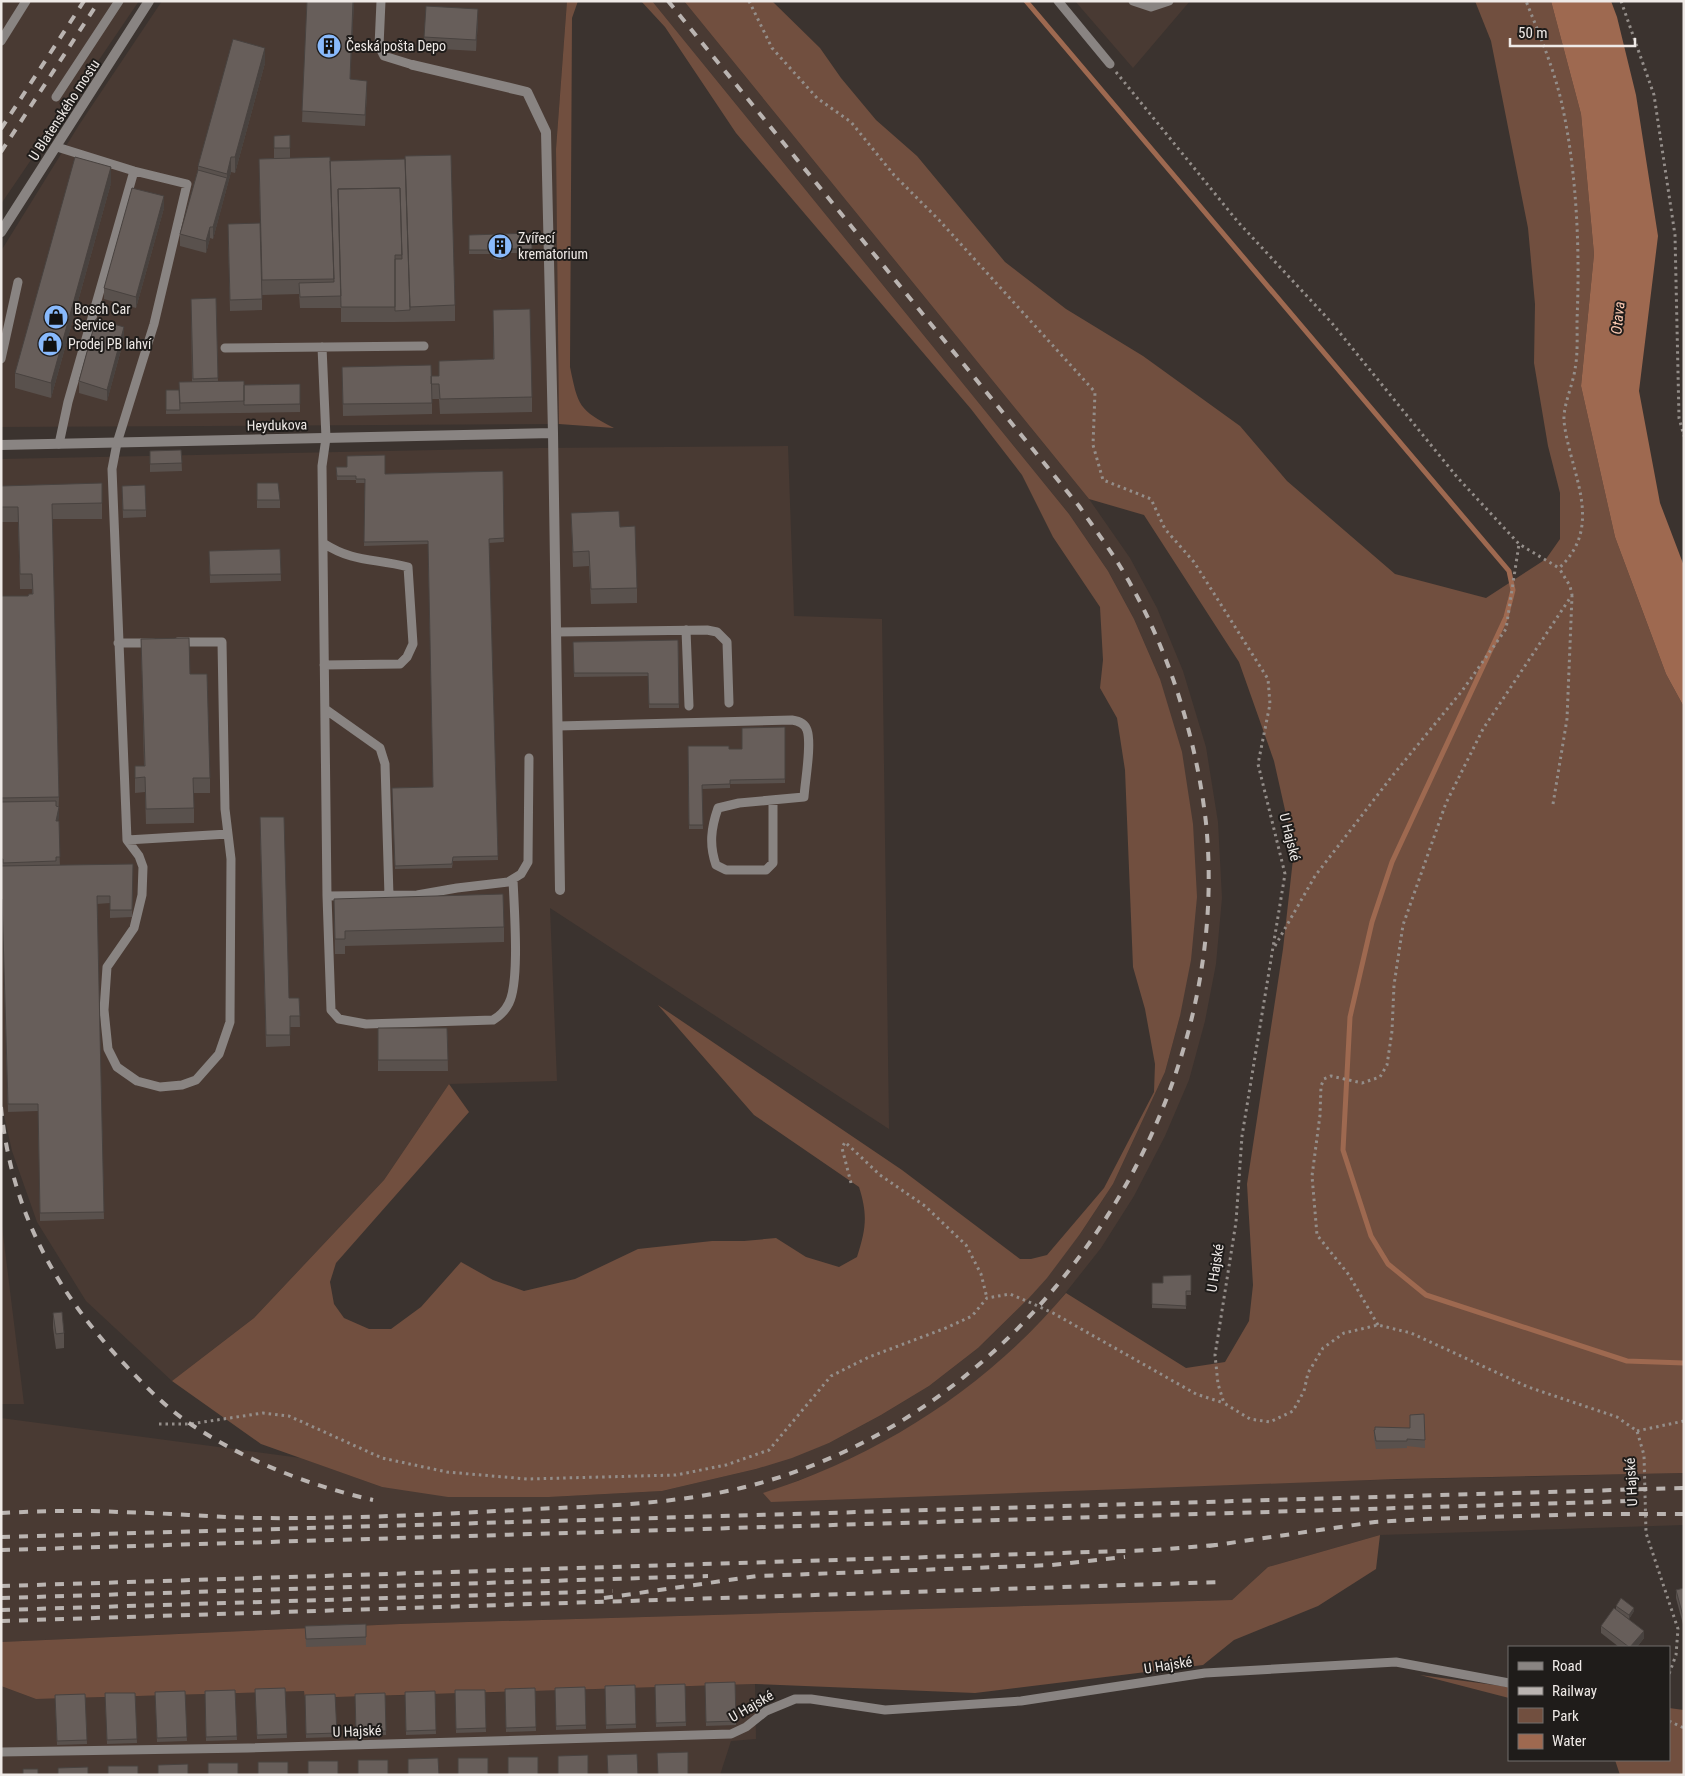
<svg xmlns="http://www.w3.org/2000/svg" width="1685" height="1776" font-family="'Roboto Condensed',sans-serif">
<rect width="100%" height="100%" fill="#3b332f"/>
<path fill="#493a33" d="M1 1H139L1 204Z
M162 1H567L556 149 559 424 1 427V251L79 125Z
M652 1H684L1089 499 1130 558 1157 608 1183 671 1206 747 1218 822 1222 898 1216 964 1205 1021 1189 1080 1165 1136 1134 1196 1101 1248 1048 1315 994 1367 943 1406 894 1437 839 1465 763 1494 1684 1473V1525L1380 1535 1268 1567 1232 1600 400 1624 1 1642V1418L301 1458 382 1487 549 1497 662 1491 756 1469 829 1443 881 1415 929 1386 978 1348 1029 1298 1080 1234 1113 1184 1165 1072 1180 1016 1160 679 1134 619 1108 571 1069 514Z
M1075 1H1190L1133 68Z
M788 446 794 616 882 619 889 1129 550 908 557 1081 449 1084 384 1180 254 1318 172 1381 86 1301 37 1222 12 1151 1 1102V459L540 448Z
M1 1218 24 1404H1Z
M755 1684 756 1739 731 1741 720 1775H1V1686L36 1699 305 1691 306 1698Z"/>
<path fill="#714f3f" d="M567 1H578L572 18 570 367C578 406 579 410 614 428L559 424 556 149Z
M641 1H652L1069 514 1108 571 1134 619 1160 679 1182 752 1193 824 1197 897 1191 960 1180 1016 1165 1072 1113 1184 1080 1234 1047 1278 1029 1298 978 1348 929 1386 881 1415 829 1443 792 1458 756 1469 662 1491 549 1497H448L382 1487 261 1444 172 1381 254 1318 384 1180 449 1084 469 1112 336 1263 330 1282 334 1304 344 1318 369 1329H391L421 1307 461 1262 493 1280 524 1291 575 1279 638 1249 712 1241H744L776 1238 806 1257 839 1267 857 1257C866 1229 868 1215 859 1187L754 1115 658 1005 902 1170 1020 1259H1031L1047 1255 1104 1188 1154 1092 1155 1064 1145 1009 1133 967 1125 770 1117 718 1100 688 1103 660 1100 607 1053 537 1022 475 971 409 736 133 665 27Z
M684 1H772L820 48 841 78 876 120 917 156 1005 262 1066 309 1143 356 1240 426 1287 481 1395 574 1486 598 1546 559 1560 539V493L1548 446 1534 363 1535 304 1528 228 1491 41 1475 1H1551L1581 114 1594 254 1581 386 1615 537 1666 674 1684 707V1473L1398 1479 771 1502 763 1493C881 1455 986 1388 1066 1293L1186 1368 1225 1362 1249 1321 1253 1285 1247 1184 1283 949 1294 850 1274 761 1239 662 1144 515 1089 499Z
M1380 1535 1376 1569 1318 1606 1234 1640 1203 1665 975 1693 755 1684 305 1698 304 1691 36 1699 1 1686V1642L400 1624 1232 1600 1268 1567Z
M1420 1675 1509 1687V1698Z
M1669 1708 1684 1710V1775H1620L1615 1760H1669Z"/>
<path fill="#9e6950" d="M1551 1H1611L1617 17 1636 95 1658 236 1639 391 1660 503 1684 566V707L1666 674 1615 537 1581 386 1594 254 1581 114Z"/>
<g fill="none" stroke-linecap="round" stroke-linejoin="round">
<path stroke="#9e6950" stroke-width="5" d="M1026 1 1509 571 1513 590 1506 617 1392 862 1372 922 1350 1017 1343 1150 1371 1236 1388 1264 1426 1295 1627 1361 1684 1363"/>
<path stroke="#948e8a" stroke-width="3" stroke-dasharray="2.5 4" stroke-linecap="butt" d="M749 1 772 48 817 98 851 122 894 175 939 220 1095 392 1093 445 1103 480 1151 499 1165 529 1194 562 1268 679 1270 704 1258 764 1285 874 1242 1136 1236 1222 1215 1355 1218 1384 1224 1403 1250 1419 1270 1422 1293 1411 1304 1391 1308 1373 1323 1348 1344 1333 1378 1325 1411 1333 1528 1387 1617 1417 1637 1431 1644 1455 1646 1533 1678 1629 1676 1655 1669 1674
M1621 1 1654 95 1675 235 1679 418 1684 436
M1116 72 1238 222 1331 322 1457 477 1519 544 1559 568C1606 525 1569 471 1564 421 1563 405 1573 385 1575 369 1578 354 1577 336 1577 320 1580 252 1577 176 1563 109 1555 71 1540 36 1526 1
M1553 804 1567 719 1572 596
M1275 946 1315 876 1393 775 1462 691 1506 629 1519 544
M851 1183 842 1148 845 1142 880 1175 925 1206 966 1245 981 1274 987 1298
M1378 1325 1349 1275 1317 1235 1312 1176 1320 1115 1321 1086 1324 1079 1331 1076 1362 1083 1380 1077 1387 1065 1392 1031 1394 985 1403 925 1446 803 1483 729 1572 595 1570 586 1559 568
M159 1424H190L263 1413 289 1416 382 1458 447 1472 527 1479 676 1475 726 1465 769 1450 831 1376 869 1357 946 1328 972 1316 987 1298 1010 1294 1029 1302 1053 1313 1196 1394 1224 1403
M1637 1431 1684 1421
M1669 1721 1684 1728"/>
<path stroke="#898482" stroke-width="9" d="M381 1 379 46 384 56 413 65
M1058 1 1110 64
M1133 1 1151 7 1169 1
M1 41 26 1
M56 97 119 1
M57 147 134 171 187 184 154 324 117 443 112 469 127 840 139 856 143 867 142 895 134 928 107 967 104 1010 108 1049 117 1067 137 1081 160 1087 182 1085 196 1080 219 1054 230 1022 231 859 225 809 222 642H178
M322 347 326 438 322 466 327 896 417 895 457 888 508 882 521 874 528 862 529 758
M225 348 424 346
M1 359 18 282
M59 444 68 402 134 171
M323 543C354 563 374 558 408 567L413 644 407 657 400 664 324 665
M686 630 689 706
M556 632 707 630 717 632 727 642 729 703
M118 643H153
M325 709 380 748 385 764 389 896
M558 726 792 720C799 721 805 724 807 730 812 744 805 781 804 797L739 803 718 808C711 828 709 845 716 865L726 870H766L773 863V800
M127 840 228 834
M327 896 331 1010 339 1019 366 1024 493 1020C500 1016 505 1011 509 1003 520 981 514 907 513 879
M1 1752 248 1748 731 1734 746 1727 766 1711 795 1699H811L885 1710 1021 1701 1205 1673 1396 1662 1509 1683"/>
<path stroke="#898482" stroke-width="10" d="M413 65 527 92 546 132 553 433 560 890
M1 232 149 1
M1 445 553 433"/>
<path stroke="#bab4b1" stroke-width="4" stroke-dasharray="9 9" stroke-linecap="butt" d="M1 129 84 1
M1 152 99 1
M1 1107C11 1212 57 1295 130 1370 148 1389 170 1411 192 1425 248 1462 308 1485 373 1500
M1 1513C41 1511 80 1510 120 1512 166 1513 212 1517 258 1518 350 1519 443 1514 535 1509 603 1506 674 1504 741 1488 1028 1419 1235 1115 1206 823 1196 734 1166 640 1118 563 1106 544 1092 525 1079 506L668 1
M1423 1519 1590 1514H1684
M1 1537 1684 1488
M1209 1546 1375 1522 1429 1519
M1 1550 1632 1501
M1 1586 1155 1550 1216 1545
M1 1598 708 1576
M604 1598 757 1576 1052 1565 1125 1557
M1 1610 613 1591
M1 1621 1222 1582"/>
</g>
<path fill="#59514d" d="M307 1H354L350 80 367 92 365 126 302 122Z
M478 20 476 51 424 48V37Z
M265 63 235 173 231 172 213 239 210 238 206 253 180 246V234L198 170V166Z
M290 135V158L330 161 455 305V321L395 322H341V308H300L299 294 262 295V278V310L230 311 228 235 260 223 259 159 274 158V136Z
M111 183 51 398 15 388V373Z
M164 208 136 308 104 299V288Z
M532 233V253H504L501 260 494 259 492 254H469V235Z
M216 298 218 382 244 385 300 384V412L166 414V390H179L192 382 191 299Z
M493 310 532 397V412L440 414 439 399H432V414L343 416 342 367 431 377 439 376V361L493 359Z
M124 339 107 401 79 393V381Z
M181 450 182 471 150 472V451Z
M336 467 385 474 503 471 504 542 489 543 498 860 453 861 452 868 395 869 392 788 433 787 428 544 364 546 365 483H356V480H337Z
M257 483 280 500V508H257Z
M1 486 102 503V519H52L59 797 58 821 60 866 133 864 132 917 110 918V903L97 904 104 1219 40 1221 38 1111 8 1112 2 907H1V596H28L32 594V589H20L18 522H1Z
M122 486 146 510V517L123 518Z
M571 513 620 527 637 588V603L591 604 589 566 573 567Z
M280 549 281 581 210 583 209 551Z
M141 639 190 674 210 778V793H194V823L146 824 145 792 135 793V766H144Z
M678 640 679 708H649L648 676 574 677 573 642Z
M785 727V783L730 784V788L702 789 703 829H689L688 746 729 749H742Z
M260 829 289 998H299L300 1027H290V1046L266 1047Z
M334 899 504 927V942L345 946V954H335Z
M378 1028H447L448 1071H378Z
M1191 1275V1295H1186V1309L1152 1308V1283H1163Z
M53 1313 64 1333V1348L56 1349 53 1328Z
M1424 1414 1425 1448 1407 1446V1448L1376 1449 1374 1438V1430L1410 1428Z
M1684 1588V1628L1676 1598V1590Z
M1616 1606 1634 1611 1629 1619 1622 1614 1644 1638 1637 1647H1619L1601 1633V1626L1616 1609Z
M366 1624V1645L306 1647 305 1626Z
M735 1682 736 1725 706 1726 705 1683Z
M685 1684 686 1726 656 1727 655 1685Z
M635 1685 636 1728 606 1729 605 1686Z
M585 1687 586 1729 556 1730 555 1688Z
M285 1688 287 1738 257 1739 255 1689Z
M535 1688 536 1731 506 1732 505 1689Z
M235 1690 237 1740 206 1741 205 1691Z
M455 1690H485L486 1732 456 1733Z
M185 1691 187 1741 157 1742 155 1692Z
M435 1691 436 1734 406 1735 405 1692Z
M105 1693H135L137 1743 107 1744Z
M385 1693 386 1735 356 1736 355 1694Z
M85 1694 87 1744 57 1745 55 1695Z
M305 1695 337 1733V1737L306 1738Z"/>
<path fill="#48423f" d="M353 1H354L350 91V79Z
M478 9V20L476 51V40Z
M265 48V63L235 173V157Z
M367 81V92L365 126V115Z
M231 157V172L213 239V227L227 178V174Z
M111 167V183L51 398V383Z
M164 196V208L136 308V297Z
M210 227V238L206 253V241Z
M504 249V253L501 260V256Z
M124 327V339L107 401V390Z
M59 807V818L56 832V821Z
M1634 1608V1611L1629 1619V1615Z
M1644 1631V1638L1637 1647H1630Z"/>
<path fill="#675e5a" stroke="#48423f" d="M307 1H353L350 79 367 81 365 115 302 111Z
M426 6 478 9 476 40 424 37Z
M233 39 265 48 235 157H231L227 174 198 166Z
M290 135V148H274V136Z
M451 155 455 305 410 307 405 156Z
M75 157 111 167 51 383 15 373Z
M330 157 334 279 262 280 259 159Z
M405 159 410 310 395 311V259H402L400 188 338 189 341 296 300 297 299 283 334 282 330 161Z
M198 170 227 178 213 227H210L206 241 180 234Z
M132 188 164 196 136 297 104 288Z
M400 188 402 255H395V307H341L338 189Z
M260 223 262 299 230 300 228 224Z
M532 233V249H504L501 256 494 255 492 250H469V235Z
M216 298 218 378 193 379 191 299Z
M530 309 532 397 440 399 439 384H431V376H439V361L494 359 493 310Z
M96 319 124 327 107 390 79 381Z
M431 365 432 403 343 404 342 367Z
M244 381V401L180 403 179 382Z
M300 384V404L244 405V385Z
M166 390H179L180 410H166Z
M181 450 182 463 150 464V451Z
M385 455V474L503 471 504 538 489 539 498 856 453 857 452 864 395 866 392 788 433 787 428 541 364 542 365 479H356V476H337L336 467H347V456Z
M102 483V503L52 504 59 797 1 798V596H28L29 594H33L32 574H20L18 507H1V486Z
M257 483H278L280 500H257Z
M145 485 146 510H123L122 486Z
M619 511 620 527 635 526 637 588 591 589 589 551 573 552 571 513Z
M280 549 281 574 210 575 209 551Z
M189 638 190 674H207L210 778H193L194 808 146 809 145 777 135 778V766H145L141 639Z
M678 640 679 704H649L648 673H574L573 642Z
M785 727V779L730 780V784L702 785 703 825H689L688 746H729V749H742V728Z
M56 801V806L59 807 56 821H59L60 857H56V861L3 863V859H1V802Z
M260 817H284L289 998H299L300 1016H290V1035H266Z
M133 864 132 910H110V896H97L104 1212 40 1213 38 1104H8L2 899H1V866Z
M503 894 504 927 345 931V939H335L334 899Z
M378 1028H447L448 1060H378Z
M1191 1275V1291H1186V1306L1152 1304V1283H1163V1276Z
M62 1312 64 1333 56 1334 53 1313Z
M1424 1414 1425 1440 1407 1439V1441H1376L1374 1430H1375V1427L1410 1428V1415Z
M1684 1588V1620L1676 1590Z
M1621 1598 1634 1608 1629 1615 1616 1606Z
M1614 1608 1644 1631 1630 1647H1629L1601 1626Z
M366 1624V1637L306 1639 305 1626Z
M735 1682 736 1721 706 1722 705 1683Z
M685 1684 686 1722 656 1723 655 1685Z
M635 1685 636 1724 606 1725 605 1686Z
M585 1687 586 1725 556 1726 555 1688Z
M285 1688 287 1734 257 1735 255 1689Z
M535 1688 536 1727 506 1728 505 1689Z
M235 1690 237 1736 206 1737 205 1691Z
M455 1690H485L486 1728 456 1729Z
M185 1691 187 1737 157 1738 155 1692Z
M435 1691 436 1730 406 1731 405 1692Z
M105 1693H135L137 1739 107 1740Z
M385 1693 386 1731 356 1732 355 1694Z
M85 1694 87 1740 57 1741 55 1695Z
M335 1694 337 1733 306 1734 305 1695Z
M688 1752V1775H658L657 1753Z
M637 1754 638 1775H608L607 1755Z
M588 1755V1775H558V1756Z
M508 1757H538V1775H508Z
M438 1758 439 1775H408V1759Z
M458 1758H488V1775H458Z
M358 1760H388V1775H358Z
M308 1761H338V1775H308Z
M258 1762H288V1775H258Z
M208 1763H238V1775H208Z
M188 1764V1775H158V1765Z
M108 1766H138V1775H108Z
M88 1767V1775H58V1768Z
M23 1769H38V1775H23Z"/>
<defs>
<symbol id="building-disc" viewBox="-11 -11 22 22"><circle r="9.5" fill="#89bafc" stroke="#1f1c1a"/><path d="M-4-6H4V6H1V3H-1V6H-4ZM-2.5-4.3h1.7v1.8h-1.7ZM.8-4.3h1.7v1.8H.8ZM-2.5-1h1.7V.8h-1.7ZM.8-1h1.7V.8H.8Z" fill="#111"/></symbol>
<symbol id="shop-disc" viewBox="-11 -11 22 22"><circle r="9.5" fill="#89bafc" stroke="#1f1c1a"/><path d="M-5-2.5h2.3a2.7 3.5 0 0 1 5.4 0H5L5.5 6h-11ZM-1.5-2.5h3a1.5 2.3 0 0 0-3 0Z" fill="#111"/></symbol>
</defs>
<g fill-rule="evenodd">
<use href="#building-disc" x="315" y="32" width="28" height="28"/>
<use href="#building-disc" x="486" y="232" width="28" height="28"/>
<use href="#shop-disc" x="42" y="303" width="28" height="28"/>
<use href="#shop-disc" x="36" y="330" width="28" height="28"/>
</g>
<g text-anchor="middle" stroke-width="4" stroke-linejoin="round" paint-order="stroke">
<g font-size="14" fill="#efeae7" stroke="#1f1c1a" text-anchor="start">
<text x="346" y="51">Česká pošta Depo</text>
<text x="518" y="243">Zvířecí<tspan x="518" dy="16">krematorium</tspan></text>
<text x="74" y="314">Bosch Car<tspan x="74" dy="16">Service</tspan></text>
<text x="68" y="349">Prodej PB lahví</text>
</g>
<g font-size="14" fill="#efeae7" stroke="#1f1c1a">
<text transform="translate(64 110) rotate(-57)" y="5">U Blatenského mostu</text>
<text transform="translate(277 425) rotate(-1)" y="5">Heydukova</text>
<text transform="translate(1290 837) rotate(76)" y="5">U Hajské</text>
<text transform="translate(1215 1268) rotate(-81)" y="5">U Hajské</text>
<text transform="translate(1631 1482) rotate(-93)" y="5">U Hajské</text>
<text transform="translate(1168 1665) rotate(-9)" y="5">U Hajské</text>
<text transform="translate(751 1706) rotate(-30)" y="5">U Hajské</text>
<text transform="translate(357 1731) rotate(-2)" y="5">U Hajské</text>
</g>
<g font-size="15" font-style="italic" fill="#fac9b2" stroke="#1f1c1a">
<text transform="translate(1618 318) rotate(-84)" y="5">Otava</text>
</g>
</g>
<rect width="1685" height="1776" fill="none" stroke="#efeae7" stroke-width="5"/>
<rect x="1508" y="1646" width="162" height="115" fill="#1f1c1a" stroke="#726e6c"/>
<rect x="1518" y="1662" width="25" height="8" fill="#898482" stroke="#726e6c"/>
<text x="1552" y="1671" font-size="15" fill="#efeae7">Road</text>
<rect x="1518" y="1687" width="25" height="8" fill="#bab4b1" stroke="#726e6c"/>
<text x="1552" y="1696" font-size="15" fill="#efeae7">Railway</text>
<rect x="1518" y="1708" width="25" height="15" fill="#714f3f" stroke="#726e6c"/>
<text x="1552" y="1721" font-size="15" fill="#efeae7">Park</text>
<rect x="1518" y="1734" width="25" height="15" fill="#9e6950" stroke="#726e6c"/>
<text x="1552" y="1746" font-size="15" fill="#efeae7">Water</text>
<path d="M1510 38v8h125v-8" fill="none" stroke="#efeae7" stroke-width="2.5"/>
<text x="1518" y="38" font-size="15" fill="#efeae7" stroke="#1f1c1a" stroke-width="4" paint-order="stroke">50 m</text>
</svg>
